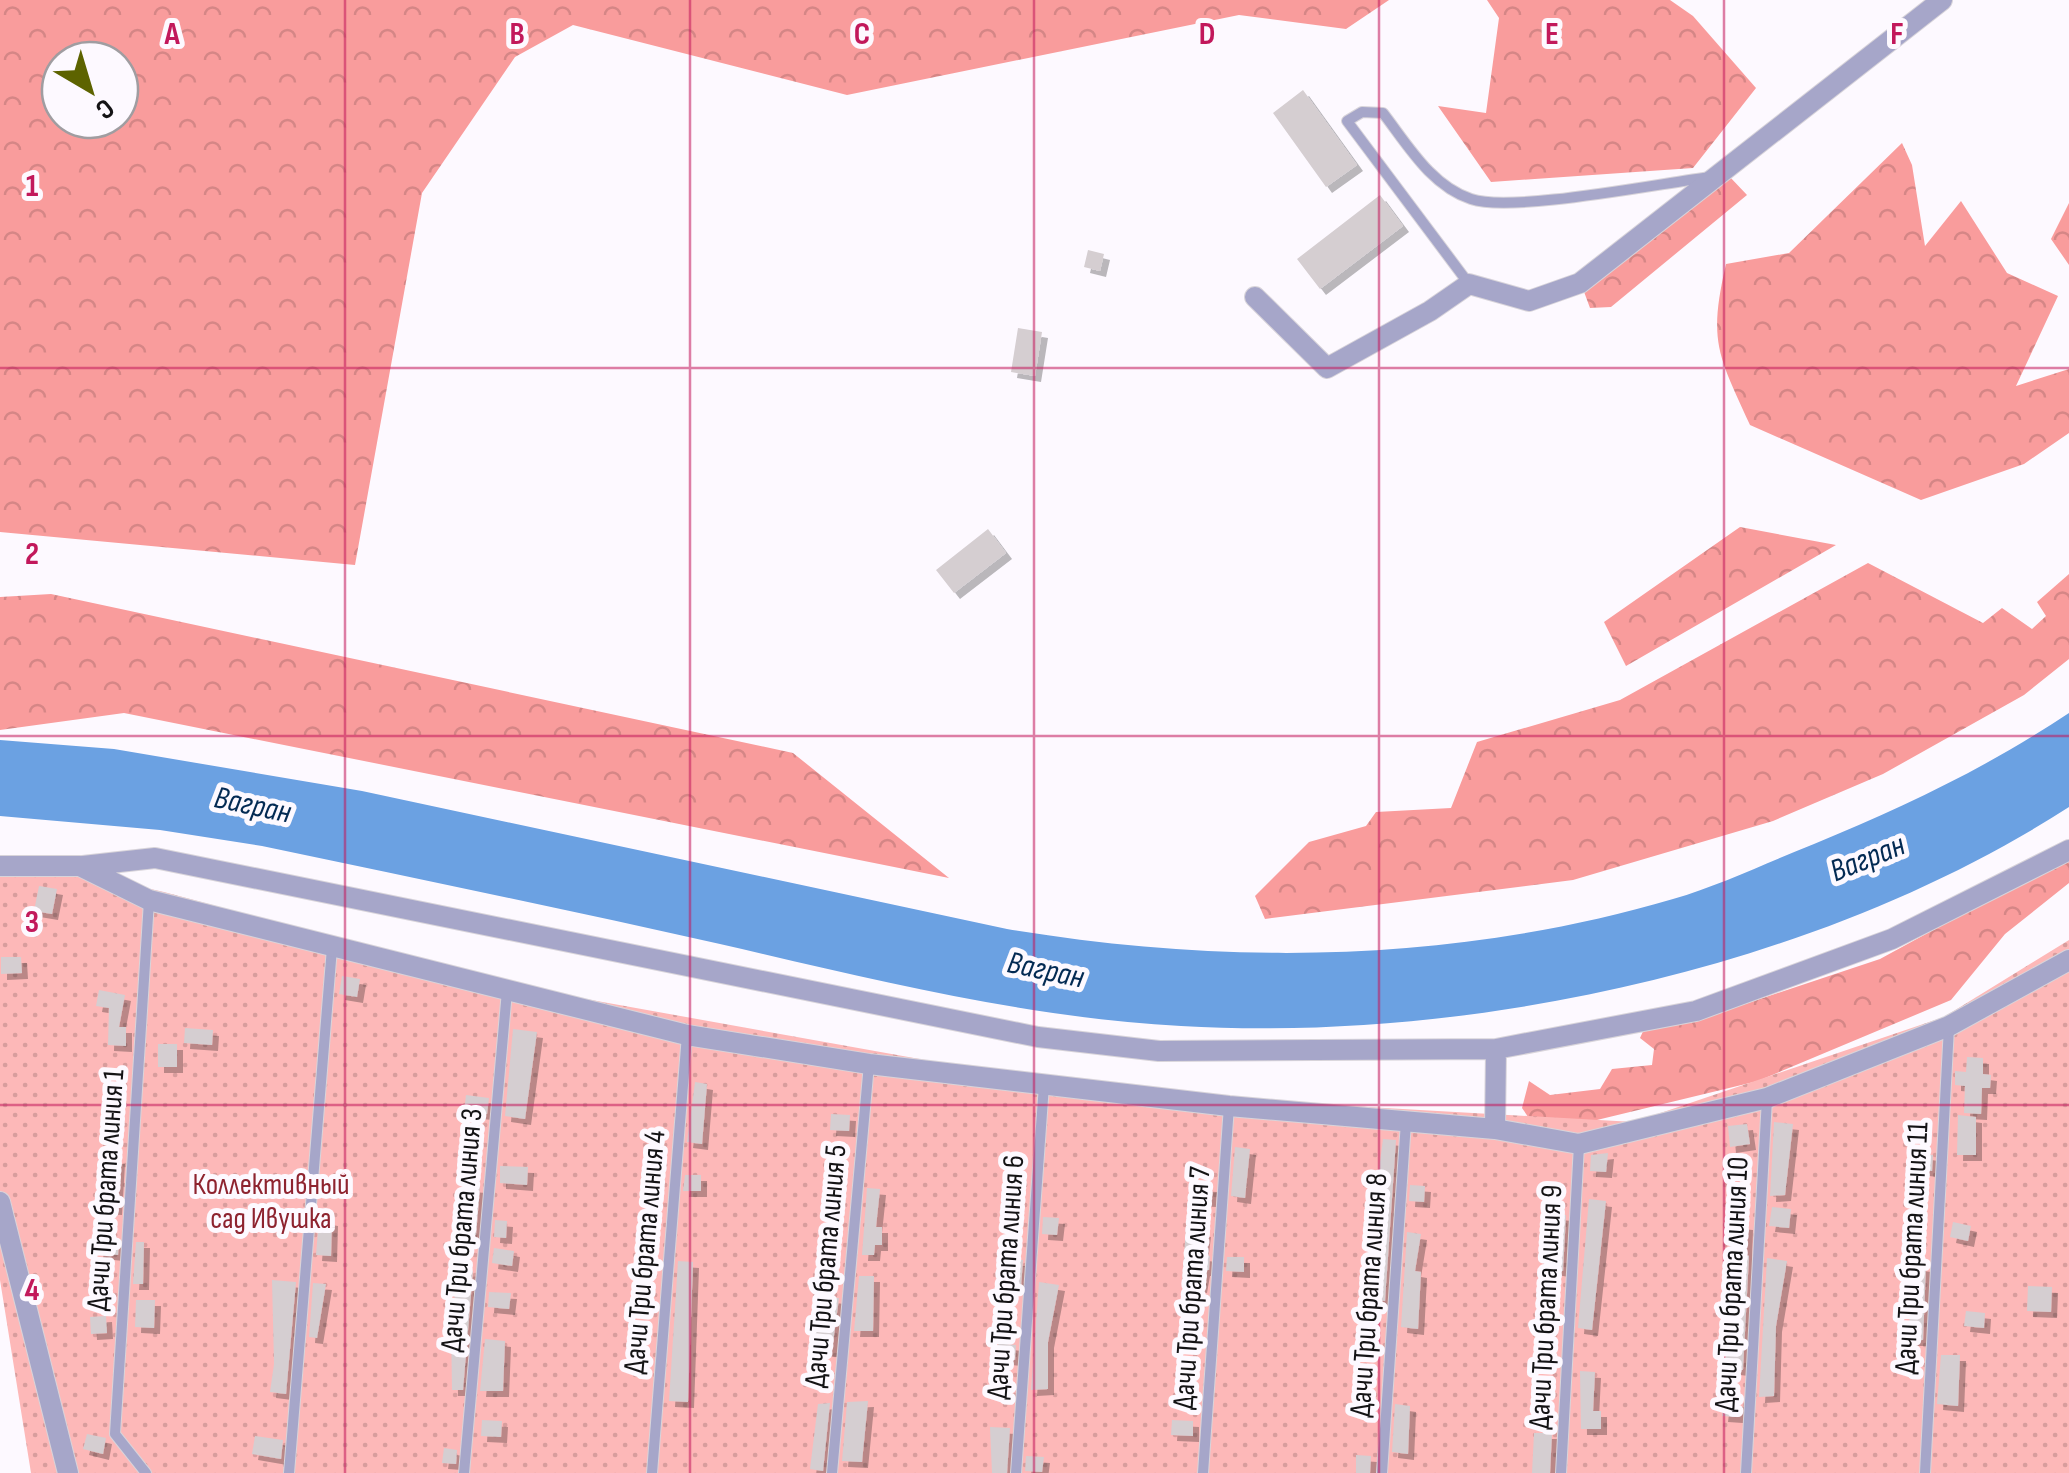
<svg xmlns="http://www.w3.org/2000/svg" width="2069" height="1473" font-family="'Sofia Sans Condensed',sans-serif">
<defs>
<pattern id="forest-crowns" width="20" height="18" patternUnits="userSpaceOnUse" patternTransform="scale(2.5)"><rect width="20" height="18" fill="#f99c9c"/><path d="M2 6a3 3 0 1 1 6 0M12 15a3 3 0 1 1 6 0" fill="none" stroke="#d58686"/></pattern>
<pattern id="garden-dots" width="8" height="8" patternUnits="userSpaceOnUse" patternTransform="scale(2.5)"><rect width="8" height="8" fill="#fdb8b8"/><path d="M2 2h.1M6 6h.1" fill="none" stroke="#d89d9d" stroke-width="1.8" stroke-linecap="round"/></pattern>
<filter id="shadow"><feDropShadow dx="6" dy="6" stdDeviation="0" flood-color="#0004"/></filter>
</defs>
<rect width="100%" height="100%" fill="#fdf9ff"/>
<path fill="url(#forest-crowns)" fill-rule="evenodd" d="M0 0H1389L1346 29 1239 15 847 95 573 25 515 57 422 193 355 565 0 532ZM60 60H120V120H60Z
M1487 0H1670L1693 16 1756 88 1693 168 1491 182 1438 106 1486 113 1499 18Z
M1902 143 1912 165 1925 246 1961 201 2007 273 2058 296 2016 386 2069 369V433L2024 464 1921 500 1750 425C1718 354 1708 342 1726 264L1789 253Z
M1729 176 1747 195 1611 307 1590 308 1583 289Z
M2069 203V265L2051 239Z
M1740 527 1836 545 1626 666 1604 622Z
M1868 563 1983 623 2002 608 2032 629 2046 616 2037 602 2069 574V659L2024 695 1883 774 1773 821 1573 880 1265 919 1255 896 1309 842 1366 826 1376 812 1451 808 1477 742 1620 700Z
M51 594 793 753 949 878 124 713 0 730V597Z
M2069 856V883L2005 934 1951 1000 1758 1081 1568 1127H1535L1522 1108 1529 1081 1550 1095 1600 1089 1612 1069 1652 1065 1654 1049 1640 1038 1645 1027 1742 1005 1880 959Z"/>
<path fill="url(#garden-dots)" d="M0 856 164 892 508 985 992 1072 1244 1100 1634 1122 1944 1017 2069 940V1473H31L0 1280Z"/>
<path fill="#6ba1e2" d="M2069 713V807C1821 967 1474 1043 1181 1026 1026 1018 872 979 720 944 568 910 415 878 262 846L160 830 0 816V740L114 749 362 791 1007 929C1230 966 1455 963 1673 899 1721 885 1768 862 1814 844 1904 807 1988 767 2069 713Z"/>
<path fill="#d5ced1" filter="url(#shadow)" d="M1303 90 1357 165 1326 187 1273 113Z
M1380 195 1403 226 1320 289 1297 259Z
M1088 250 1104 254 1100 271 1084 267Z
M1018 328 1042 332 1035 376 1011 372Z
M988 529 1006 553 954 593 936 570Z
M39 886 57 889 52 914 34 911Z
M1 957H21L22 973 1 974Z
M342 976 360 979 357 997 339 994Z
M99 990 125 995 119 1027H126V1046L108 1045 109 1008 96 1006Z
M185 1028 213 1030 212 1045 184 1043Z
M513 1029 537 1032 525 1119 505 1116Z
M158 1044H177V1067H158Z
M1967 1057 1983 1058V1074L1991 1075 1990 1088H1982L1981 1114 1964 1113 1965 1086 1955 1085V1071L1966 1072Z
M695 1082 707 1084 702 1144 687 1142Z
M466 1095 489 1098 487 1114 464 1112Z
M831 1114 850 1115 849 1131 830 1130Z
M1958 1115 1976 1117V1155H1957Z
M1774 1122 1793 1124 1785 1195 1770 1196Z
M1747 1124 1750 1144 1730 1147 1728 1126Z
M1383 1139 1396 1140 1385 1301 1362 1298Z
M1235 1147 1250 1149 1245 1198 1231 1196Z
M1608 1153 1606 1172 1590 1171 1591 1155Z
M1916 1153 1933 1155 1932 1171 1914 1169Z
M102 1157 119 1158 116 1209 99 1208Z
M500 1166 528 1167 527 1185 500 1183Z
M685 1175H701V1191H683Z
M1192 1185 1211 1186 1210 1201 1192 1200Z
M1410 1185 1425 1186 1424 1202 1409 1201Z
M466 1186 480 1187 476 1235 461 1233Z
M867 1188 880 1189 876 1227H882V1245H875L874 1255H862Z
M1589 1199 1606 1201 1592 1330 1578 1328Z
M1772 1207 1791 1209 1789 1228 1769 1226Z
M1555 1214 1566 1215 1563 1271 1551 1269Z
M1043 1217 1059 1218 1057 1235 1042 1234Z
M319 1218 332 1220 331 1256 316 1255Z
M495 1220 507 1221 506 1238 494 1237Z
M1953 1222 1971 1226 1968 1241 1950 1237Z
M1735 1223 1747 1224 1746 1255 1749 1256 1743 1370 1725 1368 1731 1228Z
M1186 1228 1205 1231 1202 1255 1210 1256 1209 1270H1204L1201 1287 1182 1284Z
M1407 1232 1421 1234 1415 1271 1421 1272 1418 1329 1401 1327Z
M99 1237 119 1240 118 1255 97 1253Z
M136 1242H144L143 1284H133Z
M494 1248 514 1251 512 1266 492 1263Z
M1227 1257H1244V1272L1226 1271Z
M1767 1258 1787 1261 1776 1326 1774 1396 1759 1397Z
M998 1260H1023L1021 1287 998 1286Z
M678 1261 693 1262 688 1402 669 1401Z
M1916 1265 1926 1266 1923 1340H1907Z
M458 1270 473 1271 463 1390H452L451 1325Z
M859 1276H874L873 1331H854Z
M272 1280 296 1282 286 1394 270 1392 274 1364Z
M1039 1282 1059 1285 1048 1342V1389L1031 1390Z
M313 1283 326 1284 317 1338 309 1337Z
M2028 1286 2052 1287 2051 1312 2027 1311Z
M489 1292 511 1293 509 1309 488 1307Z
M817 1296 839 1298 832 1351 813 1350Z
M136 1300H155L154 1328 135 1327Z
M1966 1311 1985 1313 1984 1328 1964 1326Z
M106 1316 107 1333 91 1334 90 1317Z
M485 1339 505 1341 503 1391H480Z
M998 1343 1016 1345 1015 1360 996 1358Z
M1941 1355H1960L1958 1406 1937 1404Z
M1580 1371 1595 1372 1593 1411H1601V1429H1581Z
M1724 1400 1739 1401 1737 1417 1722 1416Z
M868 1401 862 1462 842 1461 847 1402Z
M830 1403 823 1471 810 1469 818 1404Z
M1395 1404 1410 1406 1408 1454 1392 1452Z
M482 1420 502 1421 501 1437 481 1436Z
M1172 1420 1193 1421V1436L1171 1435Z
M990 1427 1010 1428 1007 1473H992Z
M1534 1433H1552L1550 1473H1532Z
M87 1434 106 1438 103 1454 83 1449Z
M255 1436 283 1440 281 1459 252 1454Z
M444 1448 457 1450 456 1464 442 1463Z
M1356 1455 1371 1456 1370 1473H1356Z
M1026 1456 1044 1457 1042 1472 1025 1471Z"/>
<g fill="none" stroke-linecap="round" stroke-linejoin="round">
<defs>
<path id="lane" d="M1469 284 1347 121 1362 112 1383 113C1407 144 1431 186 1471 199 1512 213 1661 183 1711 177
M146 1473 115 1434 149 901
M289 1473 332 948
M464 1473 507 991
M652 1473 687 1035
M832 1473 869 1064
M1016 1473 1044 1085
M1203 1473 1229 1106
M1382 1473 1406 1122
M1561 1473 1579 1145
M1746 1473 1767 1099
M1925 1473 1949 1027"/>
<path id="street" d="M1255 297 1327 368 1430 311 1469 284 1529 301 1580 283 1942 0
M0 866H80L149 900 687 1035 869 1064 1229 1106 1495 1129 1579 1144 1767 1098 1949 1026 2069 960
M83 866 155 858 1038 1037 1159 1051 1496 1049 1696 1011 1892 939 2069 850
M1495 1129 1496 1049
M0 1202 68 1473"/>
</defs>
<use href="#lane" stroke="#d8d4da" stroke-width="12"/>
<use href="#street" stroke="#d8d4da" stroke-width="22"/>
<use href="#lane" stroke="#a6a6c9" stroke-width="10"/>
<use href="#street" stroke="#a6a6c9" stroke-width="20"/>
</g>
<path fill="none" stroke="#c2185b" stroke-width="2.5" stroke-opacity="0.55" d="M345 0V1473M690 0V1473M1034 0V1473M1379 0V1473M1724 0V1473M0 368H2069M0 736H2069M0 1105H2069"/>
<g text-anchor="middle" stroke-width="10" stroke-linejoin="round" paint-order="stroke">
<g font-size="30" fill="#8e232f" stroke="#fdf9ff">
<text x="271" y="1194">Коллективный<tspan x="271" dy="34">сад Ивушка</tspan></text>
</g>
<g font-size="30" fill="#141315" stroke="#fdf9ff">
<text transform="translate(105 1190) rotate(-86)" y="10">Дачи Три брата линия 1</text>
<text transform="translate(461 1230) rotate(-85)" y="10">Дачи Три брата линия 3</text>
<text transform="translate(1911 1248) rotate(-87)" y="10">Дачи Три брата линия 11</text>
<text transform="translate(644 1252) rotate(-85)" y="10">Дачи Три брата линия 4</text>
<text transform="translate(825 1266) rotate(-85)" y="10">Дачи Три брата линия 5</text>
<text transform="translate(1005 1277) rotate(-86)" y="10">Дачи Три брата линия 6</text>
<text transform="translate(1731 1284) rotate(-87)" y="10">Дачи Три брата линия 10</text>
<text transform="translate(1191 1288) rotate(-86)" y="10">Дачи Три брата линия 7</text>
<text transform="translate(1368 1295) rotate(-86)" y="10">Дачи Три брата линия 8</text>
<text transform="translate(1545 1307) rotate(-87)" y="10">Дачи Три брата линия 9</text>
</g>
<g font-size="32" font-style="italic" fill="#032a53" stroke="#fdf9ff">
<text transform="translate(253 804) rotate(12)" y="11">Вагран</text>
<text transform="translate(1867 857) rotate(-22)" y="11">Вагран</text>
<text transform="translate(1046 969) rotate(12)" y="11">Вагран</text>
</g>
</g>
<g font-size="32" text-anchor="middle" font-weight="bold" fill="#c2185b" stroke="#fdf9ff" stroke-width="10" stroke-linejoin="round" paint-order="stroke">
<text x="172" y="44">A</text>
<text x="517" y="44">B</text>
<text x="862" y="44">C</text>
<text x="1207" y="44">D</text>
<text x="1552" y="44">E</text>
<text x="1897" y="44">F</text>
<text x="32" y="196">1</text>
<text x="32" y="564">2</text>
<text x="32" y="932">3</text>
<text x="32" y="1300">4</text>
</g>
<g transform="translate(90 90) rotate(142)"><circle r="48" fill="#fdf9ff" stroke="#a09da1" stroke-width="2.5"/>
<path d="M0-8L18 38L0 25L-18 38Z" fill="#5d6300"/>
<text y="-15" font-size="28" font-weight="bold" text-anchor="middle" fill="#141315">С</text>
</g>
</svg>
